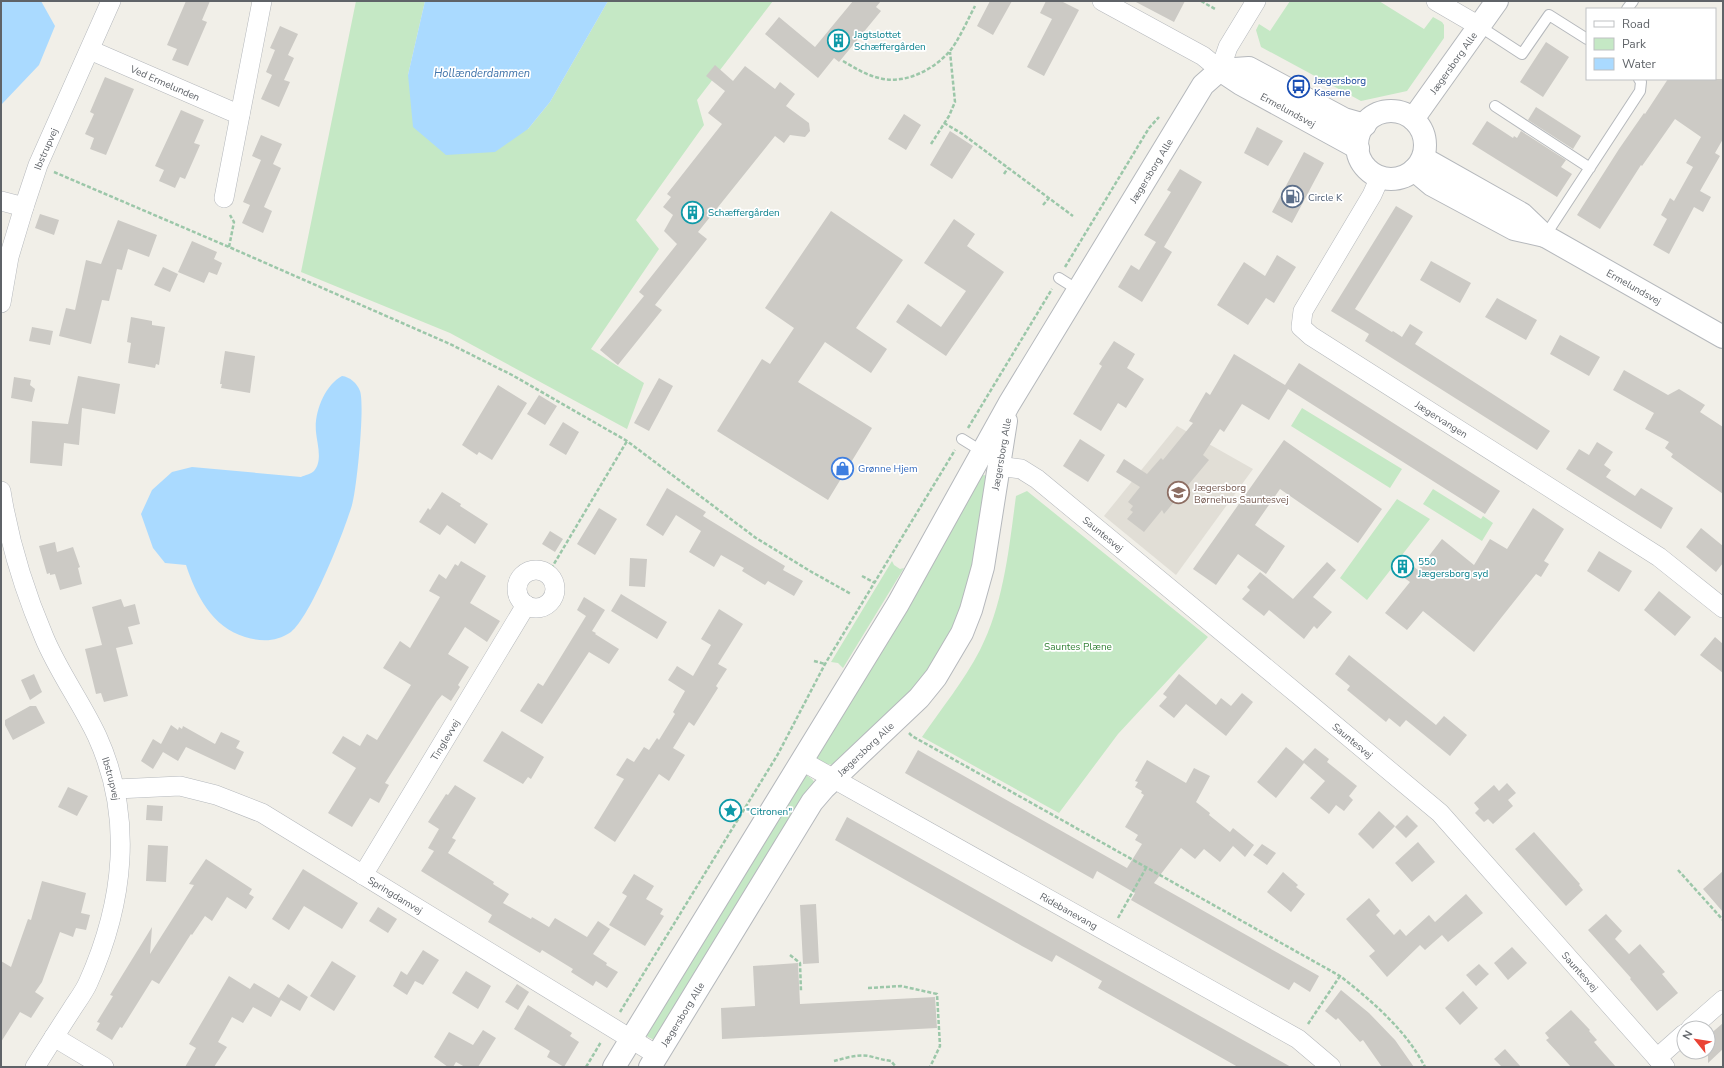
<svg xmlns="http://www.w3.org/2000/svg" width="1724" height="1068" font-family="'Nunito Sans',sans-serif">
<rect width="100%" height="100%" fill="#f1efe8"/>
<path fill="#e1ded6" d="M1177 426 1253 469 1176 575 1104 516Z"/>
<path fill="#c5e8c5" d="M356 1H425L408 75 528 129 550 102 608 1H773L697 100 704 125 636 220 659 249 591 349 644 383 627 429 450 333 301 272Z
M1290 1H1379L1424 29 1433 17 1442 22 1444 25V38L1407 91 1361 101 1261 47 1256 30 1259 24 1270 31Z
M1302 408 1402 469 1390 488 1291 426Z
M984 475 987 476 973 587 934 669 840 764C829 766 822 764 814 757L980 477Z
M1433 489 1481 519 1483 516 1493 523 1482 541 1423 504Z
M1027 491 1208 637 1118 734 1059 813 922 737C941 709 964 681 980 650 1004 603 1009 548 1016 496Z
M1397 499 1430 519 1367 600 1340 578Z
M892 561 894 565 900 569 904 568 843 668 838 663 831 662Z
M805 774 812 779 815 783 654 1040 648 1037 645 1034Z"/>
<path fill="#aadaff" d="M1 1H41L55 26 39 65 1 105Z
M425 1H608L550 102 528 129 495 152 446 155 413 127 408 75Z
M342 376C350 377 357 383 360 391 365 405 357 488 352 505 344 532 311 616 291 632 276 642 262 642 245 637 212 627 196 595 186 565L165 563 153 548 141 514 152 490 172 472 192 467 301 477C305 475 311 474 314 471 323 460 317 444 316 432 314 412 325 385 342 376Z"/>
<path fill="#cccac5" d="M186 1H210L202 20 207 22 188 66 172 60 177 49 167 45Z
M853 1H881L876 7 881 11 839 62 834 58 818 78 765 34 779 17 815 47Z
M990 1H1012L993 35 977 26Z
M1046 1H1061L1079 10 1044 76 1027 67 1052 19 1040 13Z
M1134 1H1185L1174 22Z
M280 26 298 34 288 55 294 58 284 80 290 82 279 107 261 99 272 75 266 72 275 50 270 48Z
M1546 42 1569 57 1543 97 1520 82Z
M715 65 733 81 745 66 775 89 780 82 795 94 786 106 809 123 810 131 805 137 790 135 784 143 775 136 698 232 707 239 655 305 662 310 618 365 600 350 644 296 639 292 677 244 664 231 673 215 663 207 671 197 667 194 722 124 708 113 725 91 706 76Z
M105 77 134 89 106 155 90 149 94 138 85 134 94 114 90 112Z
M1668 79H1723V139L1715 153 1720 156 1700 191 1711 197 1703 212 1694 207 1669 254 1653 245 1667 219 1661 215 1670 198 1674 201 1693 167 1686 163 1701 137 1675 119 1642 166 1641 165 1600 229 1577 215 1619 149 1644 113 1645 114Z
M1536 107 1581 136 1573 149 1528 120Z
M181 110 204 120 194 143 200 145 193 161 185 179 180 177 175 188 159 181 164 170 155 166Z
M904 114 921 125 906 150 888 139Z
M1487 121 1513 138 1514 136 1517 138 1521 131 1566 160 1561 167 1572 174 1557 197 1472 144Z
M1257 127 1283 141 1268 166 1244 153Z
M950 131 973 146 952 179 930 165Z
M261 135 282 144 273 164 281 168 264 207 272 211 263 233 242 223 250 205 243 202 261 160 252 156Z
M1304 152 1324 163 1292 223 1272 212Z
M1180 169 1202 182 1164 247 1172 252 1142 302 1118 287 1131 265 1139 270 1156 242 1144 235 1171 192 1167 190Z
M1396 206 1413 216 1355 309 1392 332 1393 331 1402 337 1410 324 1423 332 1415 344 1550 431 1537 450 1365 341 1369 334 1331 311Z
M831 211 903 260 856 328 887 349 871 373 825 342 798 382 872 428 828 500 717 431 762 359 770 364 794 328 765 308Z
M40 214 59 220 54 235 35 228Z
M954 219 975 234 967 246 1004 272 946 356 896 322 908 304 941 327 966 291 924 263Z
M118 220 157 235 149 257 128 249 122 270 117 269 109 301 102 300 91 344 59 336 66 308 75 310 86 260 101 264Z
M192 241 217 252 214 259 222 263 217 275 209 272 204 283 178 272Z
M1277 255 1296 267 1274 303 1266 298 1248 325 1217 305 1244 262 1265 276Z
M1431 261 1471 283 1460 303 1420 280Z
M163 267 178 274 170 292 154 285Z
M1497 298 1537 320 1526 340 1485 317Z
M131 317 152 321V325L165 327 159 365 156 364 155 368 128 363 131 343 127 342Z
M32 327 53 331 50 345 29 341Z
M1560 335 1600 357 1589 376 1550 354Z
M1114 341 1135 354 1127 368 1144 379 1126 408 1118 403 1101 431 1073 414 1102 366 1099 364Z
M225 351 255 356 250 393 221 388 222 384H220Z
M1234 354 1285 385 1299 363 1500 491 1485 514 1288 389 1269 420 1242 404 1224 432 1220 429 1203 455 1209 460 1164 514 1162 510 1144 532 1127 519 1133 512 1130 510 1133 506 1128 502 1140 487 1116 472 1124 459 1147 474 1161 458 1163 460 1193 423 1189 421 1206 392 1210 395Z
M1624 370 1668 395 1679 389 1705 405 1700 412 1723 427V494L1671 457 1673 454 1665 448 1669 442 1645 429 1654 413 1613 390Z
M78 376 120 384 115 414 82 408 79 445 64 443 62 466 30 463 32 421 68 424Z
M14 377 31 380 30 385 35 389 32 402 11 398Z
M659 378 673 386 649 431 634 423Z
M498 385 527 403 492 460 479 452 477 455 462 445Z
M539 395 557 406 545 425 527 414Z
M563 422 579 432 566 455 549 445Z
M1080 439 1105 455 1088 482 1063 466Z
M1284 440 1382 509 1358 543 1280 489 1255 525 1285 546 1266 574 1238 554 1216 585 1193 569Z
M1597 442 1613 452 1604 465 1611 470 1606 477 1635 496 1641 488 1673 508 1661 529 1566 469 1579 449 1589 455Z
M667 488 706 512 703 516 785 566 783 570 803 581 794 596 768 581 765 585 742 571 744 568 721 555 714 567 689 552 701 531 676 515 663 536 646 525Z
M442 492 461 504 460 506 488 524 475 544 447 525 440 535 419 522 428 508 430 510Z
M599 508 617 519 595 555 577 544Z
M1533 508 1564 529 1544 561 1549 564 1541 577 1536 574 1474 652 1423 611 1407 630 1385 613 1410 582 1395 571 1404 559 1418 570 1442 539 1474 565 1490 539 1507 549Z
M1701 528 1723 546V563L1716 572 1686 547Z
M550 531 563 539 555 552 542 544Z
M55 542 57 552 73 547 80 567 78 568 82 584 60 590 55 574 50 575V573L47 574 39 546Z
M1599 551 1632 571 1619 592 1587 571Z
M630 558 647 559 645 587 629 586Z
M461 561 486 576 470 603 500 621 487 642 465 627 448 654 469 667 458 685 460 687 451 701 442 695 437 701 385 783 389 785 379 803 370 798 352 827 328 813 356 768 332 753 343 736 360 746 367 734 377 740 411 685 383 668 400 641 410 648 440 597 429 591 439 574 446 579 455 564 458 566Z
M1327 562 1336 570 1313 597 1332 612 1317 629 1314 626 1304 639 1269 610 1264 616 1242 599 1250 590 1247 587 1260 572 1293 599Z
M1659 591 1691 617 1675 636 1644 610Z
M621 594 667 622 657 639 611 611Z
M584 597 605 610 592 631 596 633 595 634 619 649 609 664 589 652 542 724 520 711 538 683 543 686 586 616 577 610Z
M121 599 124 607 135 604 140 624 128 627 133 644 116 648 128 696 104 702 101 693 96 694 85 649 102 645 92 607Z
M719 609 743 624 718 664 727 669 716 686 718 688 694 726 689 722 673 748 685 755 669 781 659 774 615 842 594 828 624 779 616 775 627 758 634 762 644 747 649 750 657 738 659 740 675 714 673 712 685 691 668 680 677 666 693 676 711 645 701 639Z
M1715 637 1723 644V673L1700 655Z
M1349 655 1436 725 1444 716 1467 735 1450 756 1406 720 1400 727 1389 718 1386 722 1347 690 1350 686 1335 674Z
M34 674 42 692 30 700 21 680Z
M1179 674 1216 705 1221 698 1231 706 1242 693 1253 702 1226 736 1186 704 1174 718 1159 706 1167 697 1163 694Z
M30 706H36L45 723 13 740 5 725V720Z
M171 725 178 730 179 727 182 729 183 726 215 744 221 732 240 741 236 748 244 752 235 770 186 747 178 761 163 752 153 769 141 761 153 739 161 744Z
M502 731 544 757 531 779 528 777 523 784 483 761Z
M1286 747 1303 761 1315 748 1329 759 1327 762 1357 786 1349 796 1353 800 1344 811 1336 805 1329 814 1310 798 1325 781 1304 763 1276 798 1257 782Z
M918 750 1127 868 1142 844 1135 840 1138 835 1125 827 1144 795 1141 793 1142 791 1135 787 1138 782 1135 781 1147 760 1186 783 1194 768 1210 776 1196 802 1210 813 1209 815 1230 832 1233 828 1254 845 1245 857 1233 846 1220 862 1204 849 1195 859 1181 848 1154 883 1319 976 1310 992 1294 982 1289 990 1131 900 1135 893 1097 871 1093 879 905 773Z
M1507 783 1516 793 1508 800 1513 806 1493 824 1488 819 1484 822 1475 813 1479 809 1474 803 1494 785 1499 791Z
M455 785 476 798 452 838 456 840 448 853 494 882 493 884 509 894 503 903 531 919 532 917 549 927 555 918 587 937 598 921 610 929 593 954 607 963 606 965 618 972 607 988 596 981 593 986 571 972 573 969 542 950 540 953 488 922 492 915 421 871 434 851 428 848 439 829 428 822 446 794 448 795Z
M68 787 88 796 77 816 58 807Z
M147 805 163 806 162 821 146 820Z
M1379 811 1395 826 1373 849 1358 834Z
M1407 815 1418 826 1406 838 1395 827Z
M847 817 1102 961 1291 1067H1238L1098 988 1102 981 1056 955 1052 962 1022 946 835 840Z
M1534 832 1580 884 1579 885 1583 890 1566 906 1515 849Z
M1418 842 1435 862 1412 882 1395 863Z
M1262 844 1276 853 1267 865 1253 855Z
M148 845 168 846 166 882 146 881Z
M206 859 252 889 249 894 254 897 246 909 227 897 212 921 205 916 192 935 191 934 159 984 152 980 122 1028 120 1027 112 1040 96 1030 100 1023 97 1022 113 996 110 995 152 927 150 954 194 885 189 884Z
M303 869 358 903 342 929 304 906 289 930 272 919Z
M1723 871V912L1703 889Z
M1283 872 1298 885 1296 887 1305 894 1291 912 1267 892Z
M634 874 654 886 646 899 663 909 660 914 664 916 645 946 609 925 627 896 622 893Z
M42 881 86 893 81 913 90 915 86 930 76 928 73 937 60 932 42 982 35 992 44 998 31 1018 20 1012 1 1042V961L11 967 28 919 31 920Z
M1466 894 1483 913 1448 942 1442 935 1425 950 1420 945 1387 977 1369 956 1375 951 1346 919 1369 898 1380 911 1376 915 1394 935 1400 929 1406 936 1429 915 1435 922Z
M816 904 819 963 803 964 800 905Z
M378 907 397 919 388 933 369 921Z
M1606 914 1622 931 1615 939 1629 954 1640 944 1665 972 1662 974 1678 993 1657 1011 1630 979 1631 978 1588 930Z
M1512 947 1527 963 1508 980 1494 963Z
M423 950 439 960 423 985 415 981 407 995 393 986 401 971 407 975Z
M332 961 356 976 334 1011 310 996Z
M798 963 800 1004 935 997 937 1028 722 1039 721 1008 755 1006 753 966Z
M1479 964 1489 974 1476 986 1466 975Z
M466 971 491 986 478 1009 452 993Z
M229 976 250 989 254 983 279 998 288 984 308 997 300 1011 281 1000 271 1017 253 1007 243 1023 232 1017 218 1042 227 1047 214 1067H185L196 1048 189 1044Z
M517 984 529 992 518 1010 505 1002Z
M1341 990 1369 1013 1395 1040 1414 1067H1382L1363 1040 1360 1042 1338 1018 1336 1020 1325 1011Z
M1463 991 1478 1008 1460 1025 1445 1008Z
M528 1005 572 1033 570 1036 579 1042 564 1067 547 1057 550 1051 514 1029Z
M1571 1010 1590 1030 1589 1031 1597 1040 1594 1042 1616 1067H1571L1546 1040 1549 1038 1545 1033Z
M1723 1023V1049L1708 1063V1036Z
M483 1030 496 1038 478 1067H465L456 1062 453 1067H448L434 1057 449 1032 473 1045Z
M1505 1049 1521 1067H1502L1494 1059Z"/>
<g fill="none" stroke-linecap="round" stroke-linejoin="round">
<defs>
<path id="service" d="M1627 9 1633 1
M1479 26 1522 54 1549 15 1587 39
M1495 106 1590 168
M1545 236 1640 91 1641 82 1639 79
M1059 278 1078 290
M962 439 983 452"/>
<g id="minor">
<path d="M1102 1 1203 56 1220 70 1228 47 1256 1"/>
<path d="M1436 1 1479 26"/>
<path id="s1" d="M90 50 240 115"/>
<path id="s2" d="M1380 177 1372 195 1303 311 1301 327 1311 336 1659 557 1723 608"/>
<path d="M224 198 262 1"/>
<path d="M1 201 24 207"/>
<path id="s3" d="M1 303 9 257 24 207 38 165 111 1"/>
<path id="s4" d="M998 466 1021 469 1037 479 1301 697 1440 813 1665 1067"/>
<path id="s5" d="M1 491C9 541 24 590 44 637 58 671 81 702 97 736 134 817 124 903 88 983 84 992 77 1001 72 1009 59 1029 47 1048 35 1067"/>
<circle cx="536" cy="589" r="19"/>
<path id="s6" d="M802 761 1298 1039 1331 1067"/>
<path id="s7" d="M116 789 180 786 216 795 262 813 657 1055"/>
<path id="s8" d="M363 875 526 605"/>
<path d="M1691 1028 1723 1000"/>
<path d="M54 1037 104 1067"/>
<path d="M1657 1058 1684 1034"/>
</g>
<g id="tertiary">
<path id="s9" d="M1220 70 1241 84 1358 148"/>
<circle cx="1391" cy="145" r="34"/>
<path id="s10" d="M1413 119 1497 1"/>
<path id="s11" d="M1423 158 1522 214 1545 236 1723 337"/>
<path d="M1414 170 1432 185 1514 229 1545 236"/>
<path id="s12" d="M614 1067 898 604 1009 404 1203 85 1220 70 1249 68 1344 119 1365 125"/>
<path id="s13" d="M650 1067 812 802 824 788 919 698 936 677 962 633 971 610 983 567 1006 421"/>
</g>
</defs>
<use href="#service" stroke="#b5b8bc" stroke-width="12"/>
<use href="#minor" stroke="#b5b8bc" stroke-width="20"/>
<use href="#tertiary" stroke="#b5b8bc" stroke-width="24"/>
<path stroke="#9cc7a9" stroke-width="2.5" stroke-dasharray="4 2" stroke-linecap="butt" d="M1201 1 1215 9
M843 61C855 68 866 75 879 78 904 85 933 70 949 52 958 42 968 19 975 6
M944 123 961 133 1073 216
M931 144 949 116 955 102 950 52
M54 172 229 247 450 344 512 375 627 441 756 538 810 571 851 594
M1004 174 1008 168
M1043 205 1049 198
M229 247 234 222 230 215
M1065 267 1149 128 1159 117
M968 428 1052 289
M548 574 627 441
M862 576 875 583
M814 661 825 664
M909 733 912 736 1340 976C1372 1001 1406 1030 1425 1067
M1678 870 1723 920
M1118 918 1146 868
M790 955 800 963 801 991
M868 988 901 986 937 994 940 1046 930 1067
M620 1012 778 754 825 664 955 450
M1308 1024 1340 976
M834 1061C845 1058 858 1054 869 1056 877 1058 883 1060 891 1061L896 1067
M586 1067 601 1042"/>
<use href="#service" stroke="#fff" stroke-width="10"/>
<use href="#minor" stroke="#fff" stroke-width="19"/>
<use href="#tertiary" stroke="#fff" stroke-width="22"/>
</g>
<defs>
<symbol id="building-ring" viewBox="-11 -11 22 22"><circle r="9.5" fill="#fff" stroke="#0f9aa8" stroke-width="1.5"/><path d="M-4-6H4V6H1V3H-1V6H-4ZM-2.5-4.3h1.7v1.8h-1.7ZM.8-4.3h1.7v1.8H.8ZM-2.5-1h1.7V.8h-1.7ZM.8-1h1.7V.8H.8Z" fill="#0f9aa8"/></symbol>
<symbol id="bus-ring" viewBox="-11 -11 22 22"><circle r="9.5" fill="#fff" stroke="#1a4fb4" stroke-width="1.5"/><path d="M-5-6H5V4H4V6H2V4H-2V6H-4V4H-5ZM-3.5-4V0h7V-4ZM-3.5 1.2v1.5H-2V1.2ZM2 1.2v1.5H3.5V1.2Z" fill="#1a4fb4"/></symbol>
<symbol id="fuel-ring" viewBox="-11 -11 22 22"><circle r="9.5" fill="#fff" stroke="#5c6f8a" stroke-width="1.5"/><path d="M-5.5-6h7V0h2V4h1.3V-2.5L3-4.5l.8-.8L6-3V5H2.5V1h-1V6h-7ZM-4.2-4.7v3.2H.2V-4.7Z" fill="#5c6f8a"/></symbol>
<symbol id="shop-ring" viewBox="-11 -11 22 22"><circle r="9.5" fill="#fff" stroke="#3f7fe0" stroke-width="1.5"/><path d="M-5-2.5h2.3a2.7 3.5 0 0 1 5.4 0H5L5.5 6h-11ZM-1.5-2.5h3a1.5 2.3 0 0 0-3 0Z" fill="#3f7fe0"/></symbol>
<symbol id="school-ring" viewBox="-11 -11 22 22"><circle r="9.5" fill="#fff" stroke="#8d6e63" stroke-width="1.5"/><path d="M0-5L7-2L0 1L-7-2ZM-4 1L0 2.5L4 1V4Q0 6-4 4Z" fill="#8d6e63"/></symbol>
<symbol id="sight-ring" viewBox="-11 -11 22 22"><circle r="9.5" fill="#fff" stroke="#0f9aa8" stroke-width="1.5"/><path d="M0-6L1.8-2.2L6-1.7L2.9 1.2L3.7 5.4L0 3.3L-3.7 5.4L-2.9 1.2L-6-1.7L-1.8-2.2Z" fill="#0f9aa8"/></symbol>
</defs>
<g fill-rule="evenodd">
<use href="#building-ring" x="826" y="28" width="25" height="25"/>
<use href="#bus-ring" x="1286" y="74" width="25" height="25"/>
<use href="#fuel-ring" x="1280" y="184" width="25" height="25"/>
<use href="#building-ring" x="680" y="200" width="25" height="25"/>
<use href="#shop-ring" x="830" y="456" width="25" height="25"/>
<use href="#school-ring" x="1166" y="480" width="25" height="25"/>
<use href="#building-ring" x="1390" y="554" width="25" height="25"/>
<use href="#sight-ring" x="718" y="798" width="25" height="25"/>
</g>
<g text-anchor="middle" stroke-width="3.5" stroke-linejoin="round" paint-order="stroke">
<g font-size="10" fill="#0d838f" stroke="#fff" text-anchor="start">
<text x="854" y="38">Jagtslottet<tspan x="854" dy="12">Schæffergården</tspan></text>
<text x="708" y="216">Schæffergården</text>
<text x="1418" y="565">550<tspan x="1418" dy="12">Jægersborg syd</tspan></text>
<text x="746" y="815">"Citronen"</text>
</g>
<g font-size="10" fill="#5f6368" stroke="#fff">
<text dy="4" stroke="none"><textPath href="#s10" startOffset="69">Jægersborg Alle</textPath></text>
<text dy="4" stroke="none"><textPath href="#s1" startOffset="82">Ved Ermelunden</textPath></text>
<text dy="4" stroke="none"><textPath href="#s9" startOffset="79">Ermelundsvej</textPath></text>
<text dy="4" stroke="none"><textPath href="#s3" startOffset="161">Ibstrupvej</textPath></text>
<text dy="4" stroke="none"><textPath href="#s12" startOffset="1045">Jægersborg Alle</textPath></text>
<text dy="4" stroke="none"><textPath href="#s11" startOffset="248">Ermelundsvej</textPath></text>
<text dy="4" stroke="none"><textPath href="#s2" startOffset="339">Jægervangen</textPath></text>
<text transform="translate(1001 454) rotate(-80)" y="4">Jægersborg Alle</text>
<text dy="4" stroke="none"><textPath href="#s4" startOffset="128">Sauntesvej</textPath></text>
<text dy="4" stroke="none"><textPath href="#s8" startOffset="158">Tinglevvej</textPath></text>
<text dy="4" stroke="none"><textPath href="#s4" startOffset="452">Sauntesvej</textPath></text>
<text dy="4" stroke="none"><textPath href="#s13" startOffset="386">Jægersborg Alle</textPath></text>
<text dy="4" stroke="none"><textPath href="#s5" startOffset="310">Ibstrupvej</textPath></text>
<text dy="4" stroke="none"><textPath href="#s7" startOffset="307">Springdamvej</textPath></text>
<text dy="4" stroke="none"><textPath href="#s6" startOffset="306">Ridebanevang</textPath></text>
<text dy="4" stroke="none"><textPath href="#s4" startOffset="777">Sauntesvej</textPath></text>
<text dy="4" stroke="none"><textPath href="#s13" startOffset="62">Jægersborg Alle</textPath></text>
</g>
<g font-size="10" fill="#164399" stroke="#fff" text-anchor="start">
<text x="1314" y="84">Jægersborg<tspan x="1314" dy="12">Kaserne</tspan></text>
</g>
<g font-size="10" fill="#4e5e75" stroke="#fff" text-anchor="start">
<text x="1308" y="201">Circle K</text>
</g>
<g font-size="10" fill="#366cbe" stroke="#fff" text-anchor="start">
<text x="858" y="472">Grønne Hjem</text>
</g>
<g font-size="10" fill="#785e54" stroke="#fff" text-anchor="start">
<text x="1194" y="491">Jægersborg<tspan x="1194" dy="12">Børnehus Sauntesvej</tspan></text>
</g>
<g font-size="10" fill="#348238" stroke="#fff">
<text x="1078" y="650">Sauntes Plæne</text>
</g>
<g font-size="11" font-style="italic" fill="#4174aa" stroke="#fff">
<text x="482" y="77">Hollænderdammen</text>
</g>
</g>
<rect width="1724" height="1068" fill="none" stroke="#5f6368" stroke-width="4"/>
<rect x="1586" y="8" width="130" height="72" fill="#ffffff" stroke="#bfc1c3"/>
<rect x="1594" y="21" width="20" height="6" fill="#ffffff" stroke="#bfc1c3"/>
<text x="1622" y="28" font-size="12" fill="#5f6368">Road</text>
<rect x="1594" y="38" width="20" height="12" fill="#c5e8c5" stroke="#bfc1c3"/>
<text x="1622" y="48" font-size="12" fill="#5f6368">Park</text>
<rect x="1594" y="58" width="20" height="12" fill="#aadaff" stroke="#bfc1c3"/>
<text x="1622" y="68" font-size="12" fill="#5f6368">Water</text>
<g transform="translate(1696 1040) rotate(300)"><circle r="19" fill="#ffffff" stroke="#bfc1c3"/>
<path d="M0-3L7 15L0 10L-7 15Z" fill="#ea4335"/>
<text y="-6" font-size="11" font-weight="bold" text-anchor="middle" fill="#5f6368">N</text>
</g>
</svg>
